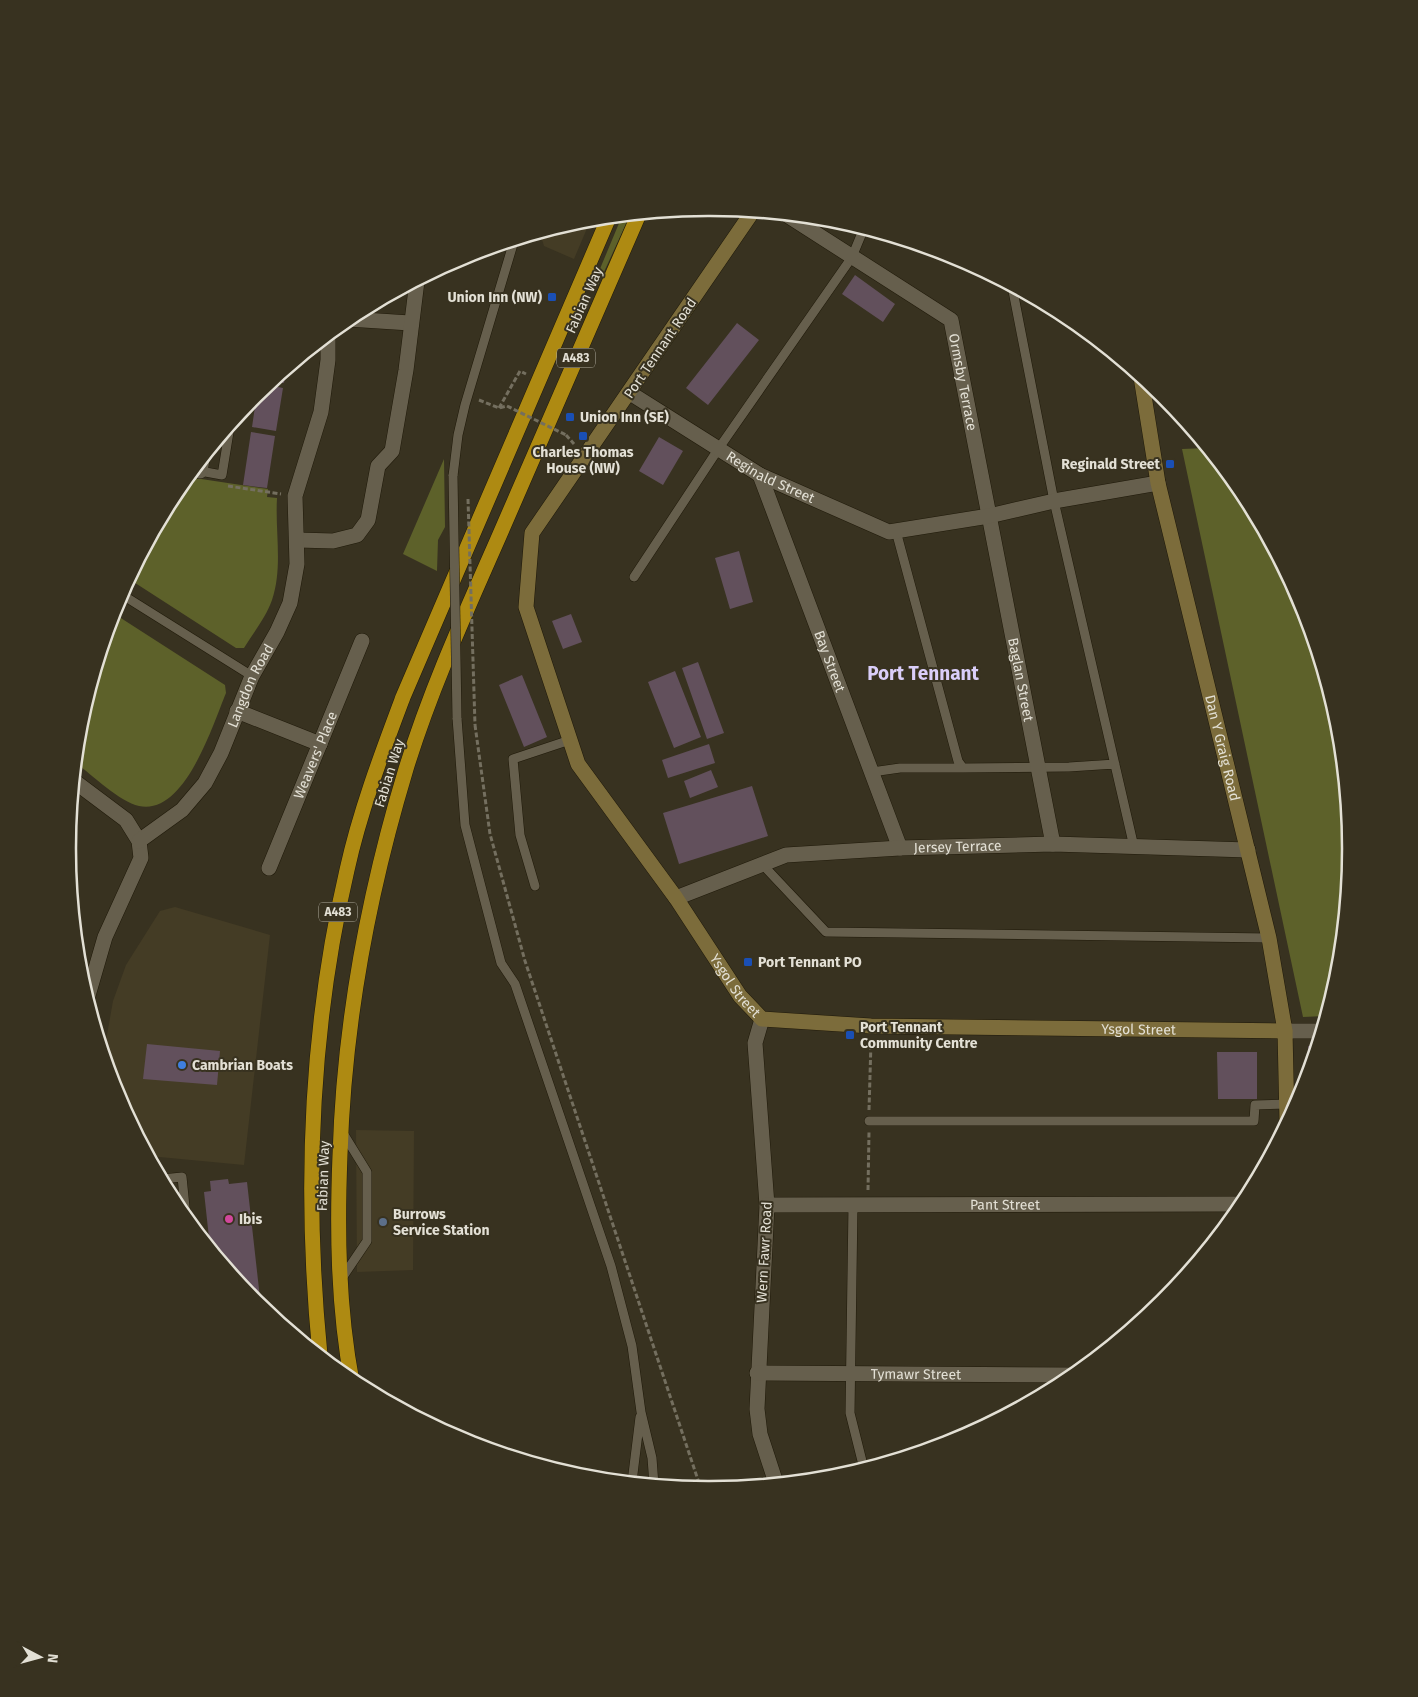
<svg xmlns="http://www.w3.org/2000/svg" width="1418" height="1697" font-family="'Fira Sans',sans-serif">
<rect width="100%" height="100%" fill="#383220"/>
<path fill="#443c25" d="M584 219H591L574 259 544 246 540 233Z
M175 907 270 935 244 1165 149 1156 116 1094 104 1052 113 1001 126 965 160 911Z
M356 1130 414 1131 413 1270 357 1272Z"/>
<path fill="#5d612a" d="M630 215 598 285 593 291 592 288 622 216Z
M1207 448 1243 492 1302 603 1338 724 1350 849 1338 974 1325 1016 1303 1017 1182 449Z
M444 459 445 527 438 540 437 571 403 554Z
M188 477 268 489 267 497 277 498C275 532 283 567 272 600 266 617 254 632 244 648H236L129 579 176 492Z
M113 613 225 685 226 693C213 724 185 816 139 806 120 802 92 775 76 763L77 751 82 745 85 730 90 689Z"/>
<path fill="#62505c" d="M855 275 895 304 883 322 842 294Z
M737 323 759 340 708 405 686 388Z
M286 370 284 383 272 381Z
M267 385 283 388 276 431 252 427 257 393Z
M251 432 275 436 267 488 243 485Z
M659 437 683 451 663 485 639 471Z
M739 551 753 602 730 609 715 558Z
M571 614 582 642 563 649 552 621Z
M698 662 724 733 707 739 682 668Z
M675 671 701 737 674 748 648 682Z
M522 675 547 737 524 747 499 685Z
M709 744 715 763 668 778 662 760Z
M711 770 718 787 690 798 684 781Z
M752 786 768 836 679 864 663 813Z
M147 1044 220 1051 217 1085 143 1079Z
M1308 1046H1316L1309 1071H1308Z
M1217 1052H1257V1099H1218Z
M228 1179 229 1184 247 1182 261 1307 210 1247 204 1192 211 1191 210 1181Z"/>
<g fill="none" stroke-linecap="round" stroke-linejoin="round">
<defs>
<path id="lane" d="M1012 286 1054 501 1134 847
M200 471 222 475 230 426
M453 476 458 435 465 405 514 241
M896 531 958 761 963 768 1069 767 1115 764
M634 577 719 448 852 257 864 228
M121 594 252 676
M457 718 465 825 501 963 515 984 611 1266 632 1346 641 1412 652 1458 654 1485
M872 772 900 768H963
M762 864 826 932 1269 938
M535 886 520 835 513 759 570 740
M869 1121H1254L1255 1105 1287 1104
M162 1179 182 1177 186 1217
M853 1205 850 1413 864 1469
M342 1278 367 1241V1172L343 1133
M632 1482 640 1417"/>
<g id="street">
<path id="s1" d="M787 215 951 320 1053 844"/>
<path d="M348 319 410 323"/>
<path id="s2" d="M630 393 760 475 889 532 989 516 1054 501 1158 483"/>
<path d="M200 471 202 460"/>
<path id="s3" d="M760 475 900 848"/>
<path d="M298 540 333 541 357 535 368 520 378 466 392 451 406 370 417 281"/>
<path d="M237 711 320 744"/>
<path d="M74 781 126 820 139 841 141 858 105 937 87 999"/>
<path id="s4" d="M139 841 182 810 205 783 221 753 252 676 277 632 290 603 297 564 295 496 321 412 328 360V335"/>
<path id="s5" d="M269 868 362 641"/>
<path id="s6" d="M676 898 786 855 900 848 1053 844 1248 850"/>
<path d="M762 1019 755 1043 767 1205 757 1409 760 1434 776 1483"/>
<path d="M1285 1031H1321"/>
<path id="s7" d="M767 1205 1243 1204"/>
<path id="s8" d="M757 1373 1073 1375"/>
</g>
<g id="secondary">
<path id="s9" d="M753 211 532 533 526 607 578 764 676 898 740 996 762 1019 871 1026 1285 1031"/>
<path id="s10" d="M1141 377 1158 483 1269 938 1285 1031 1287 1122"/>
</g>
<path id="highway" d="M320 1355C304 1192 310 1029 347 870 360 811 382 753 403 697L609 217
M352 1382C338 1307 337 1231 340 1155 344 1024 368 895 406 769 430 691 464 616 497 541 544 432 591 323 639 214"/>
</defs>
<use href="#lane" stroke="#1f1909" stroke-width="10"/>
<use href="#street" stroke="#1f1909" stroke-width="16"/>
<use href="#secondary" stroke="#1f1909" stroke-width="16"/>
<use href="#highway" stroke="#1f1909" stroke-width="16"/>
<path stroke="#746f5f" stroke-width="3" stroke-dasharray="5 2.5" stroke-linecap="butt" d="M479 400 499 408 507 406
M499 408 520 371 526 374
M566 435 574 444
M228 486 281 494
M475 725 490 834 525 961 701 1489
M869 1110 871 1042
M868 1190 869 1132"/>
<use href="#lane" stroke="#665f4d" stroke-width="9"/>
<use href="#street" stroke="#665f4d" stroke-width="15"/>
<use href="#secondary" stroke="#7c6c3b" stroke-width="15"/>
<use href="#highway" stroke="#ae8a12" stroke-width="15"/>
<defs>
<path id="lane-bridge" d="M453 476 457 718"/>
</defs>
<use href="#lane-bridge" stroke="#1f1909" stroke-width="10" stroke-linecap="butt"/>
<path stroke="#746f5f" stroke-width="3" stroke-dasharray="5 2.5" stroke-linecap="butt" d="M507 406 566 435
M468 499 475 725"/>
<use href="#lane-bridge" stroke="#665f4d" stroke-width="9"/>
</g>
<g fill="#1a4fb4" stroke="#383220" stroke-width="2">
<rect x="547" y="292" width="10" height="10" rx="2.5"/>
<rect x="565" y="412" width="10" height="10" rx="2.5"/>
<rect x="578" y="431" width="10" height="10" rx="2.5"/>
<rect x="1165" y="459" width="10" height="10" rx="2.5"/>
<rect x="743" y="957" width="10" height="10" rx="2.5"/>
<rect x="845" y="1030" width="10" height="10" rx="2.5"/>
</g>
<circle fill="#3f7fe0" stroke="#383220" stroke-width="2" cx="182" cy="1065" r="5"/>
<circle fill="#d1479c" stroke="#383220" stroke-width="2" cx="229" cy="1219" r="5"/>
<circle fill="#5c6f8a" stroke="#383220" stroke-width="2" cx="383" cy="1222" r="5"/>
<g text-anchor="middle" stroke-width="4" stroke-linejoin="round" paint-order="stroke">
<g fill="#383220" stroke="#b0ac9f" stroke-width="1">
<rect x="557" y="348.5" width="38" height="19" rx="4"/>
<rect x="319" y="902.5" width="38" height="19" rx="4"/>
</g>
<g font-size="12" font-weight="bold" fill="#e3e0d5">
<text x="576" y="362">A483</text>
<text x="338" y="916">A483</text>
</g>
<g font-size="14" font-weight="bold" fill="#e3e0d5" stroke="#383220" text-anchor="start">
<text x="542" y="302" text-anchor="end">Union Inn (NW)</text>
<text x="580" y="422">Union Inn (SE)</text>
<text x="583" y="457" text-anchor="middle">Charles Thomas<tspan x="583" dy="16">House (NW)</tspan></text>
<text x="1160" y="469" text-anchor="end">Reginald Street</text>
<text x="758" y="967">Port Tennant PO</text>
<text x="860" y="1032">Port Tennant<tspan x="860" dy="16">Community Centre</tspan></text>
<text x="192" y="1070">Cambrian Boats</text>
<text x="393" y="1219">Burrows<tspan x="393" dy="16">Service Station</tspan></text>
<text x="239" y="1224">Ibis</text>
</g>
<g font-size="14" fill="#e3e0d5" stroke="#383220">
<text transform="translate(584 300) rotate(-66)" y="5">Fabian Way</text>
<text transform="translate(660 348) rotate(-56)" y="5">Port Tennant Road</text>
<text dy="5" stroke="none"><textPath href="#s1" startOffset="258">Ormsby Terrace</textPath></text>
<text dy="5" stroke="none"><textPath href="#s2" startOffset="164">Reginald Street</textPath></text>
<text dy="5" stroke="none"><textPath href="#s3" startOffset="199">Bay Street</textPath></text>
<text dy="5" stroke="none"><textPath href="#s1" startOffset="561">Baglan Street</textPath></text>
<text dy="5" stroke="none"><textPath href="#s4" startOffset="196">Langdon Road</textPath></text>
<text dy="5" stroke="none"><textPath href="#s10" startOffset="380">Dan Y Graig Road</textPath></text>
<text dy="5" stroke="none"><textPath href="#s5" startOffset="122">Weavers' Place</textPath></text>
<text transform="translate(389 773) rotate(-73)" y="5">Fabian Way</text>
<text dy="5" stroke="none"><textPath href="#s6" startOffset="290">Jersey Terrace</textPath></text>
<text dy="5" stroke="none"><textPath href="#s9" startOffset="902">Ysgol Street</textPath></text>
<text dy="5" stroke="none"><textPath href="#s9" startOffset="1322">Ysgol Street</textPath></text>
<text transform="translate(323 1176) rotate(-88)" y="5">Fabian Way</text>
<text dy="5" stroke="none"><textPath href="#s7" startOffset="238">Pant Street</textPath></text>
<text transform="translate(764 1252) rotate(-87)" y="5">Wern Fawr Road</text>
<text dy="5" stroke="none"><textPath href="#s8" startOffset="159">Tymawr Street</textPath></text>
</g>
<g font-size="19" font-weight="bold" fill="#dacef9" stroke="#383220">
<text x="923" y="680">Port Tennant</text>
</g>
</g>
<path d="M0 0H1418V1697H0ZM708 216H710A632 632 0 0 1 1342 848V849A632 632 0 0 1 710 1481H708A632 632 0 0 1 76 849V848A632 632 0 0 1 708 216Z" fill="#383220" fill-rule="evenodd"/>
<path fill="none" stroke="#e3e0d5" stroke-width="2.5" d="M708 216H710A632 632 0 0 1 1342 848V849A632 632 0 0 1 710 1481H708A632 632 0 0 1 76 849V848A632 632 0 0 1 708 216Z"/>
<g transform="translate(40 1657) rotate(96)" stroke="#383220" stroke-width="4" paint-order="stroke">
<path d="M0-4L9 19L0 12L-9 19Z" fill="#e3e0d5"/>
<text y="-8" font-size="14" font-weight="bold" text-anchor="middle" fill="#e3e0d5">N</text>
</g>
</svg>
